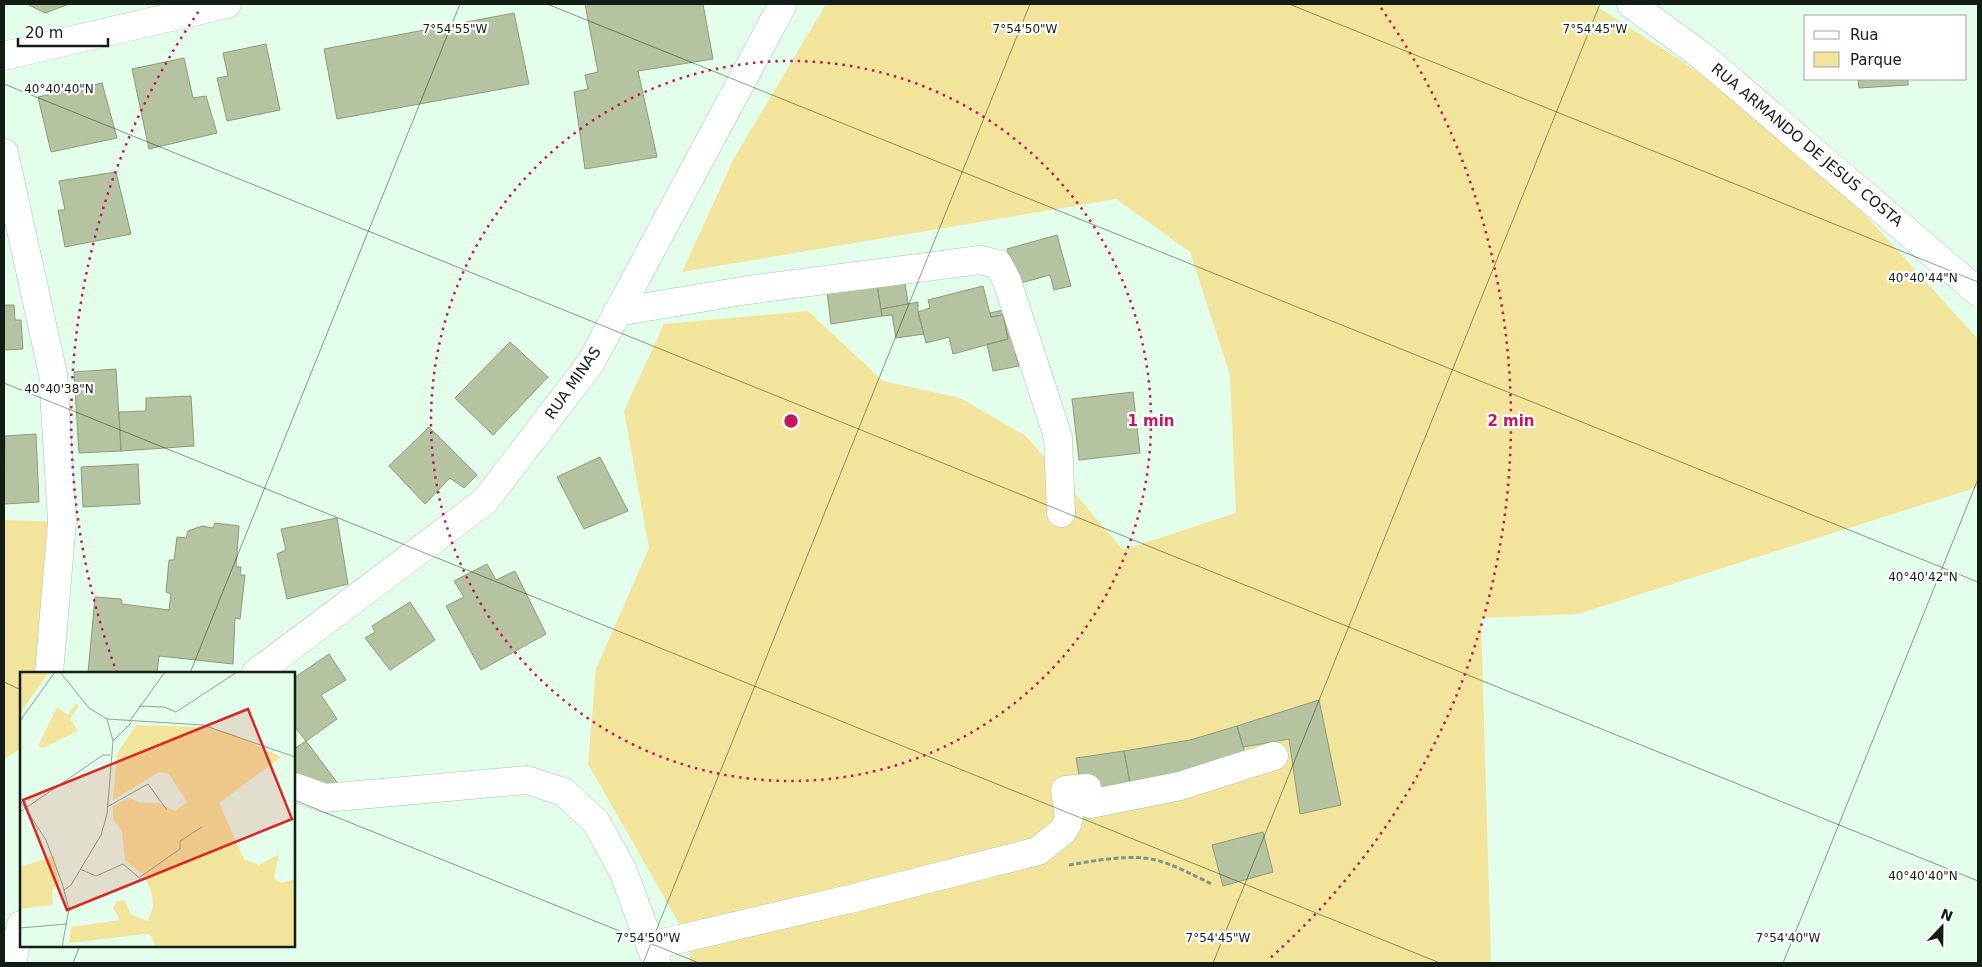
<svg xmlns="http://www.w3.org/2000/svg" width="1982" height="967" font-family="'DejaVu Sans',sans-serif">
<rect width="100%" height="100%" fill="#e3feea"/>
<path fill="#f3e49b" d="M826 4H1593L1787 129 1978 339V487L1578 614 1481 618 1491 963H690L689 941 588 764 596 669 649 548 624 411 664 324 808 311 883 381 960 398 1026 436 1123 550 1236 513 1230 375 1190 252 1116 199 682 272 734 158Z
M4 520 62 522 49 673H21V748L4 759Z"/>
<path fill="#b5c3a1" stroke="#8e9b7a" d="M27 4H69L45 13Z
M585 4H703L713 59 638 71 657 157 585 169 574 92 588 89 585 75 598 72Z
M514 13 529 84 337 119 324 49Z
M266 44 280 110 227 121 217 78 228 76 223 53Z
M184 58 193 98 206 96 217 133 149 149 132 69Z
M1858 79H1908V85L1859 88Z
M102 83 117 138 51 152 38 97Z
M116 172 131 234 65 247 58 210H65L59 181Z
M1057 235 1071 286 1054 290 1050 275 1017 284 1007 249Z
M905 282 908 304 881 309 877 285Z
M877 285 882 316 831 324 827 292Z
M983 286 991 317 1003 315 1008 339 953 354 949 337 926 343 918 312 930 308 928 300Z
M918 302V312L924 334 896 338 892 315 882 316 881 309Z
M4 305H14L15 320H21L23 349 4 350Z
M1003 310 1022 350 1015 352 1019 366 993 371 987 344 1008 339 1003 315 991 317 990 313Z
M510 342 548 377 493 435 455 398Z
M116 369 121 451 79 453 74 372Z
M1133 392 1140 453 1079 460 1072 399Z
M191 396 194 446 121 451 119 412 146 411V398Z
M429 427 477 475 464 488 450 478 425 504 389 466Z
M36 434 39 502 4 504 5 436Z
M600 457 628 511 584 529 557 477Z
M138 464 140 504 83 507 81 467Z
M337 518 348 584 287 599 277 554 286 550 281 529Z
M215 523 239 526 236 567H241L240 575H245L240 619 235 618 233 664 159 656 157 673H88L95 597 121 599 122 604 169 610 171 594 166 592 169 560H174L177 537 186 538 188 531 202 526 213 528Z
M487 564 496 580 515 571 546 634 481 670 446 606 464 597 454 581Z
M410 602 435 640 390 670 365 638 375 632 372 626Z
M329 654 346 680 321 695 337 719 306 741 294 726V678Z
M1319 700 1341 805 1300 814 1289 739 1243 747 1237 726Z
M1237 726 1246 756 1130 784 1124 751 1190 740Z
M306 741 342 789 301 782 294 773V749Z
M1124 751 1131 788 1099 793 1097 777 1080 780 1076 758Z
M1263 832 1273 872 1223 886 1212 845Z"/>
<g fill="none" stroke-linecap="round" stroke-linejoin="round">
<defs>
<path id="street" d="M4 56 227 4
M617 312 748 290 980 260 998 264 1007 281 1058 437 1061 513
M256 673 485 501 590 364 783 4
M294 787 325 798 527 780 564 792 596 822 623 871 657 963
M650 946 854 898 1038 851 1063 831 1067 824 1069 817 1065 790 1087 788 1090 804 1180 786 1274 756"/>
<path id="secondary" d="M1631 4 1702 56 1978 292
M4 153 53 374 62 522 49 673
M12 963 21 925"/>
</defs>
<use href="#street" stroke="#a5c6ae" stroke-width="29"/>
<use href="#secondary" stroke="#a5c6ae" stroke-width="29"/>
<path stroke="#829687" stroke-width="3" stroke-dasharray="5 2.5" stroke-linecap="butt" d="M1069 865C1093 861 1119 856 1143 858 1165 859 1192 875 1212 884"/>
<use href="#street" stroke="#fff" stroke-width="28"/>
<use href="#secondary" stroke="#fff" stroke-width="28"/>
</g>
<path fill="none" stroke="#121e15" stroke-width="1" stroke-opacity="0.45" d="M547 4 1978 582M1289 4 1978 282M4 84 1978 881M4 383 1440 963M190 673 460 4M4 682 21 690M294 800 699 963M73 963 80 946M643 963 1030 4M1213 963 1600 4M1783 963 1978 479"/>
<g fill="none" stroke="#c2185b" stroke-width="2.5" stroke-dasharray="2.5 5">
<circle cx="791" cy="421" r="360"/>
<path d="M117 673A720 720 0 0 1 201 8M1381 8A720 720 0 0 1 1268 960"/>
</g>
<g text-anchor="middle" stroke-width="4.5" stroke-linejoin="round" paint-order="stroke">
<g font-size="15" fill="#121e15" stroke="#fff">
<text transform="translate(1807 145) rotate(40)" y="5">RUA ARMANDO DE JESUS COSTA</text>
<text transform="translate(573 383) rotate(-55)" y="5">RUA MINAS</text>
</g>
</g>
<g transform="translate(20 672)">
<rect width="275" height="275" fill="#e3feea"/>
<path d="M0 0H29L0 41ZM56 31 59 34 50 47 58 59 23 76 18 74 37 35 48 43ZM116 53 183 55 211 61 261 85 199 131 224 187 239 193 259 182 254 207 262 211 275 207V275H136L130 263 125 262 49 271 51 255 100 248 93 236 97 229 105 228 110 242 128 249 133 235 132 221 124 203 105 188 102 160 93 146V134L109 126 121 131H139L155 139 167 130 149 102 139 100 93 128 97 82ZM34 184 39 212 32 218 33 233 0 237V195Z" fill="#f3e49b"/>
<path fill="none" stroke="#8fa495" stroke-width="1" d="M40 0 69 36 87 47 183 53 275 85M119 34 144 35 156 40 217 0M87 47 93 69M0 49 35 0M109 50 145 0M0 128 26 168 42 211 49 237 42 275M87 135 128 112 147 138M0 140 83 83H90M60 197 76 204 103 192 123 209M120 205 160 177V169L182 155M44 218 51 213 81 163 87 142 93 69 111 51M0 256 47 252"/>
<path fill="#d62828" fill-opacity="0.15" stroke="#d62828" stroke-width="2.5" d="M228 37 272 147 47 238 3 128Z"/>
<rect width="275" height="275" fill="none" stroke="#121e15" stroke-width="2.5"/>
</g>
<g font-size="12" text-anchor="middle" fill="#121e15" stroke="#fff" stroke-width="4.5" stroke-linejoin="round" paint-order="stroke">
<text x="455" y="33">7°54'55"W</text>
<text x="1025" y="33">7°54'50"W</text>
<text x="1595" y="33">7°54'45"W</text>
<text x="59" y="93">40°40'40"N</text>
<text x="1923" y="282">40°40'44"N</text>
<text x="59" y="393">40°40'38"N</text>
<text x="1923" y="581">40°40'42"N</text>
<text x="1923" y="880">40°40'40"N</text>
<text x="648" y="942">7°54'50"W</text>
<text x="1218" y="942">7°54'45"W</text>
<text x="1788" y="942">7°54'40"W</text>
</g>
<circle cx="791" cy="421" r="8" fill="#c2185b" stroke="#fff" stroke-width="2.5"/>
<g font-size="15" text-anchor="middle" font-weight="bold" fill="#c2185b" stroke="#fff" stroke-width="4.5" stroke-linejoin="round" paint-order="stroke">
<text x="1151" y="426">1 min</text>
<text x="1511" y="426">2 min</text>
</g>
<rect width="1982" height="967" fill="none" stroke="#121e15" stroke-width="10"/>
<rect x="1804" y="15" width="162" height="65" fill="#ffffff" stroke="#a0a5a1"/>
<rect x="1814" y="31" width="25" height="8" fill="#ffffff" stroke="#a0a5a1"/>
<text x="1850" y="40" font-size="15" fill="#121e15">Rua</text>
<rect x="1814" y="52" width="25" height="15" fill="#f3e49b" stroke="#a0a5a1"/>
<text x="1850" y="65" font-size="15" fill="#121e15">Parque</text>
<g transform="translate(1942 927) rotate(22)" stroke="#ffffff" stroke-width="4" paint-order="stroke">
<path d="M0-4L9 19L0 12L-9 19Z" fill="#121e15"/>
<text y="-8" font-size="14" font-weight="bold" text-anchor="middle" fill="#121e15">N</text>
</g>
<path d="M18 38v8h90v-8" fill="none" stroke="#121e15" stroke-width="2.5"/>
<text x="25" y="38" font-size="15" fill="#121e15" stroke="#ffffff" stroke-width="4" paint-order="stroke">20 m</text>
</svg>
